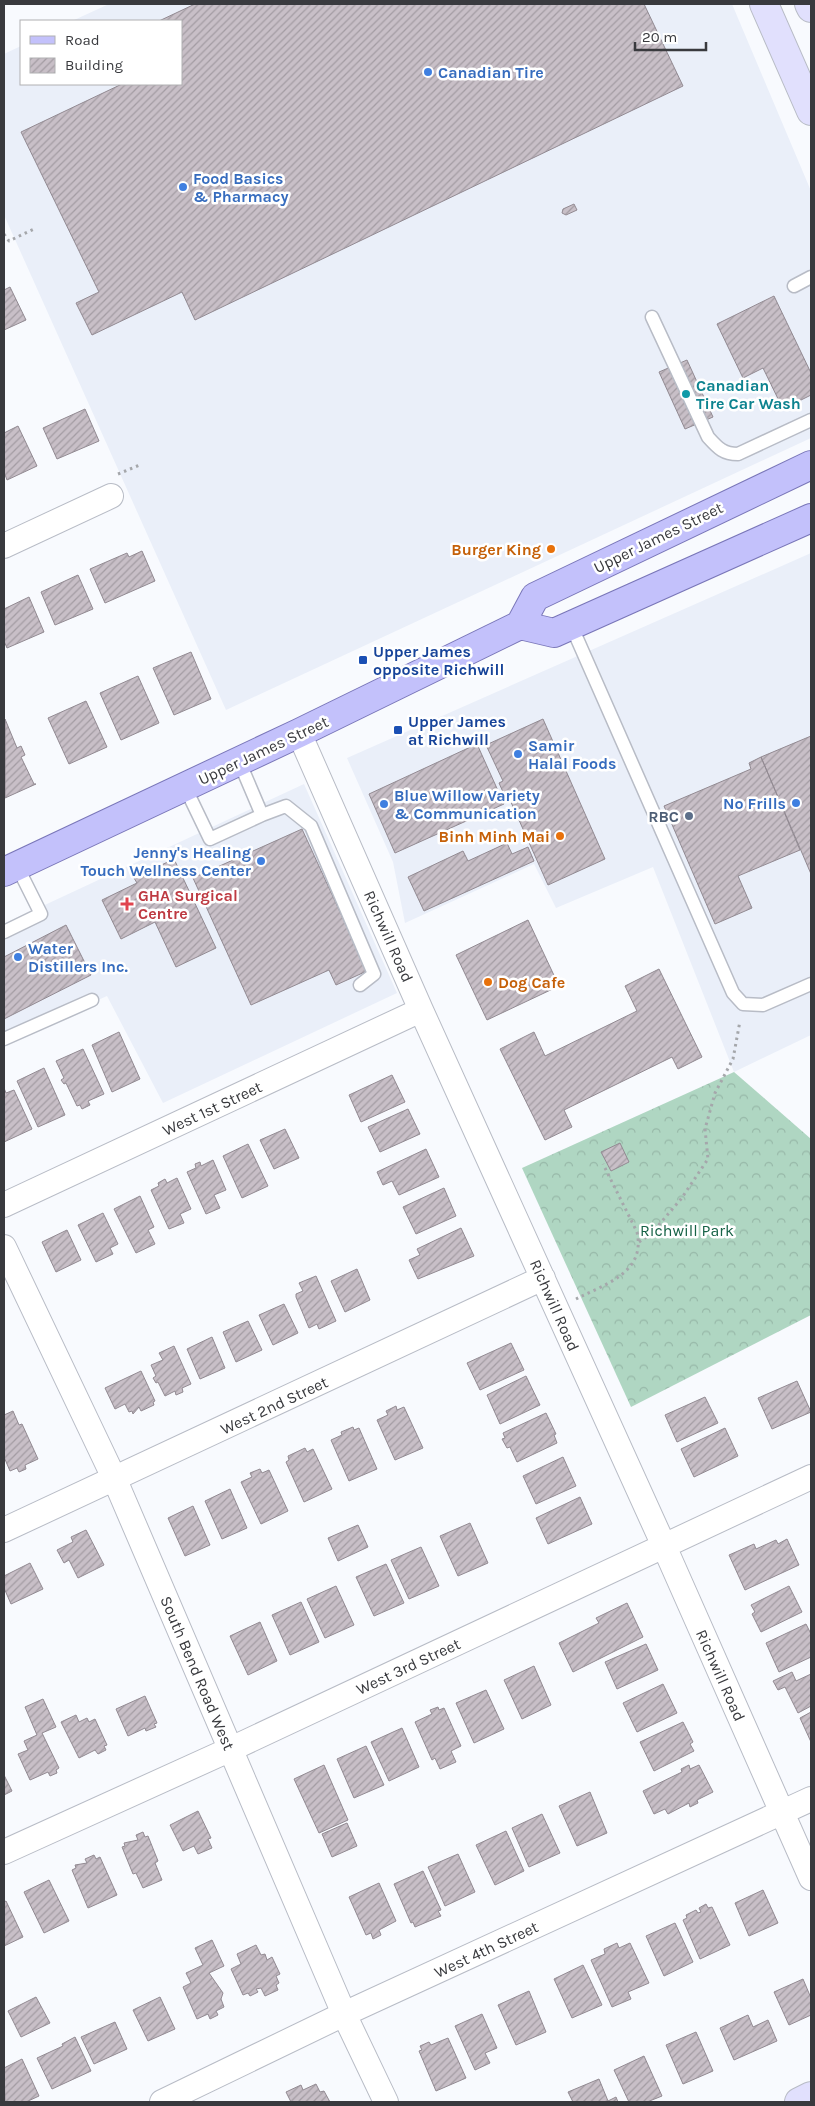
<svg xmlns="http://www.w3.org/2000/svg" width="815" height="2106" font-family="Karla,sans-serif">
<defs>
<pattern id="forest-crowns" width="20" height="18" patternUnits="userSpaceOnUse" patternTransform="scale(1.25)"><rect width="20" height="18" fill="#afd6c2"/><path d="M2 6a3 3 0 1 1 6 0M12 15a3 3 0 1 1 6 0" fill="none" stroke="#97b8a8"/></pattern>
<pattern id="building-hatch" width="6" height="6" patternUnits="userSpaceOnUse" patternTransform="scale(1.25)"><rect width="6" height="6" fill="#c8bfc7"/><path d="M-1 1l2-2M0 6l6-6M5 7l2-2" fill="none" stroke="#a39ca3"/></pattern>
</defs>
<rect width="100%" height="100%" fill="#f8fafe"/>
<path fill="#eaeff9" d="M109 4H732L811 191V438L226 710 4 215V54L21 46V84H181V21H72Z
M811 553V1035L734 1072 653 867 556 908 534 864 405 923 393 862 347 758Z
M304 784 397 993 163 1103 107 996 4 1042V924Z"/>
<path fill="url(#forest-crowns)" d="M734 1072 811 1139V1315L631 1407 522 1168Z"/>
<path fill="url(#building-hatch)" stroke="#928a92" d="M195 4H644L683 86 195 320 182 292 92 335 76 303 99 292 21 132 122 84H181V21H159Z
M574 204 577 210 566 215 562 213 563 209Z
M10 287 26 320 4 330V290Z
M774 296 811 373V395L783 409 763 368 743 378 717 324Z
M687 360 713 417 685 429 659 372Z
M85 409 99 441 57 459 43 428Z
M18 426 37 466 7 480 4 472V433Z
M142 551 155 581 105 603 90 569 127 553 129 557Z
M78 575 93 609 55 625 41 592Z
M29 597 44 632 7 648 4 641V609Z
M191 652 211 699 174 715 153 668Z
M138 676 159 723 121 740 100 693Z
M86 701 107 747 69 764 48 718Z
M5 719 17 748 21 746 25 755 21 757 34 784H36L5 798Z
M543 719 605 859 548 885 510 800 507 801 499 783 503 781 486 745Z
M811 736V874L761 757Z
M477 744 504 804 395 853 369 794Z
M761 757 800 850 738 876 752 908 715 924 664 806 751 769 749 763Z
M302 829 367 971 336 985 329 970 251 1005 193 878Z
M507 843 512 854 528 847 534 861 424 911 408 877 463 851 468 861Z
M174 859 216 948 176 967 155 922 121 939 102 900 137 883 134 878Z
M528 920 559 986 487 1020 456 955Z
M66 925 91 975 4 1019V957Z
M659 969 702 1057 678 1069 672 1057 564 1110 572 1127 545 1140 500 1049 534 1032 545 1056 637 1011 625 986Z
M119 1032 140 1079 112 1092 92 1045Z
M83 1049 104 1094 88 1101 90 1105 82 1109 80 1105 77 1106 66 1083 64 1084 61 1080 64 1078 56 1061Z
M44 1068 65 1115 38 1127 17 1081Z
M392 1075 405 1102 361 1122 349 1095Z
M4 1088 6 1093 14 1090 32 1129 4 1142Z
M408 1109 420 1134 380 1152 368 1127Z
M285 1129 299 1158 274 1169 260 1140Z
M620 1143 629 1162 611 1171 601 1152Z
M248 1144 268 1186 242 1198 223 1156Z
M426 1149 439 1177 399 1195 392 1181 383 1185 377 1172Z
M213 1160 226 1190 214 1195 220 1208 206 1214 187 1172 196 1168 195 1164 200 1162 201 1166Z
M177 1178 191 1209 180 1214 184 1223 169 1229 151 1190 159 1186 158 1183 165 1179 167 1183Z
M444 1188 456 1216 416 1234 403 1207Z
M140 1196 154 1227 148 1230 155 1244 136 1253 114 1209Z
M103 1213 118 1244 110 1248 113 1254 96 1262 78 1225Z
M461 1228 474 1256 418 1279 409 1260 420 1255 417 1249Z
M67 1230 81 1260 56 1272 42 1242Z
M357 1269 370 1300 345 1312 331 1281Z
M316 1276 336 1321 319 1329 317 1324 309 1328 296 1297V1294L303 1291 299 1283Z
M284 1304 298 1333 273 1345 259 1315Z
M248 1321 262 1350 236 1362 223 1332Z
M212 1337 225 1368 200 1379 187 1349Z
M511 1343 524 1370 480 1390 467 1363Z
M174 1346 191 1384 182 1388 183 1392 176 1395 175 1391 165 1396 158 1382 156 1383 153 1378 156 1376 151 1365 163 1360 159 1353Z
M141 1371 155 1401 153 1402 154 1405 141 1411 139 1407 133 1414 132 1411 129 1412 125 1404 115 1409 105 1388Z
M526 1376 540 1405 500 1424 487 1395Z
M797 1381 811 1412 772 1429 758 1398Z
M705 1397 718 1423 677 1442 665 1415Z
M396 1406 397 1410 404 1407 423 1448 395 1460 377 1420 388 1415 386 1411Z
M13 1411 19 1425 22 1424 38 1459 25 1465 26 1469 19 1472 17 1468 10 1471 4 1457V1415Z
M546 1413 556 1434 554 1435 557 1443 517 1462 510 1447 507 1448 502 1439 505 1438 503 1433Z
M353 1427 354 1430 359 1428 377 1469 349 1481 331 1440 342 1435 341 1432Z
M725 1428 738 1456 694 1477 681 1449Z
M305 1448 307 1452 313 1449 332 1489 304 1502 286 1462 289 1460 288 1456Z
M563 1457 576 1486 536 1504 523 1476Z
M260 1469 262 1473 269 1470 288 1511 261 1524 241 1482 252 1477 250 1473Z
M230 1489 247 1528 222 1539 205 1501Z
M580 1497 592 1524 548 1544 536 1518Z
M193 1506 210 1545 185 1556 168 1518Z
M470 1523 488 1563 458 1576 440 1536Z
M358 1525 368 1547 338 1561 328 1538Z
M86 1530 104 1565 78 1578 69 1560 64 1563 57 1550 73 1542 71 1537Z
M787 1539 799 1565 745 1590 729 1555 754 1544 756 1549 776 1540 778 1544Z
M421 1547 439 1586 409 1599 391 1560Z
M30 1563 43 1589 11 1604 4 1588V1576Z
M386 1564 404 1603 374 1616 356 1577Z
M336 1586 354 1625 325 1638 307 1599Z
M789 1586 802 1612 761 1632 752 1614 755 1612 751 1605Z
M301 1602 319 1642 290 1655 272 1615Z
M627 1603 643 1637 573 1672 559 1643 599 1623 596 1618Z
M260 1622 277 1661 248 1675 230 1636Z
M806 1624 811 1634V1657L779 1672 766 1643Z
M646 1644 658 1670 617 1689 605 1662Z
M534 1666 551 1705 522 1719 504 1680Z
M792 1672 796 1681 811 1674V1706L798 1713 785 1687 778 1690 773 1681Z
M663 1684 677 1713 637 1732 623 1703Z
M486 1690 504 1729 474 1743 456 1703Z
M145 1696 157 1723 154 1724 156 1727 146 1731 145 1728 128 1736 116 1709Z
M43 1699 56 1727 42 1733 59 1768 56 1770 57 1773 50 1776 48 1772 30 1780 18 1754 28 1750 24 1741 37 1735 25 1707Z
M438 1707 439 1710 444 1708 461 1746 451 1751 456 1762 440 1769 435 1758 432 1760 415 1722 432 1714 430 1710Z
M811 1712V1742L800 1718Z
M76 1715 79 1722 87 1718 89 1722 95 1719 107 1745 104 1746 106 1750 98 1754 95 1750 79 1758 61 1722Z
M683 1722 693 1742 690 1744 694 1751 654 1771 640 1742Z
M402 1728 419 1767 389 1781 371 1742Z
M366 1746 384 1785 354 1798 337 1759Z
M324 1765 348 1820 319 1833 294 1779Z
M689 1765 690 1769 699 1765 713 1792 697 1800 698 1803 690 1807 689 1803 668 1814 665 1809 654 1814 643 1791 682 1772 681 1769Z
M4 1775 12 1791 4 1795Z
M590 1792 607 1833 577 1846 559 1806Z
M198 1811 211 1838 208 1839 212 1848 198 1854 194 1846 183 1851 170 1825Z
M542 1814 560 1853 529 1867 512 1828Z
M347 1823 357 1846 332 1857 322 1834Z
M506 1831 524 1871 495 1885 476 1845Z
M143 1832 145 1837 148 1836 158 1861 155 1863 162 1880 143 1888 136 1873 133 1874 122 1847 125 1846 124 1843 138 1840 136 1835Z
M458 1854 475 1892 445 1906 428 1867Z
M94 1855 96 1859 100 1857 117 1895 88 1908 72 1870 76 1868 75 1865 87 1863 85 1859Z
M423 1871 441 1910 438 1911 441 1916 415 1927 413 1922 411 1923 394 1884Z
M49 1880 69 1921 44 1933 24 1892Z
M379 1883 396 1921 379 1930 381 1935 373 1939 371 1933 366 1935 349 1897Z
M763 1890 778 1923 749 1936 735 1903Z
M6 1901 23 1937 4 1946V1902Z
M706 1904 708 1908 712 1907 730 1945 700 1959 683 1920 687 1918 686 1915 696 1910 698 1913 701 1912 699 1908Z
M675 1923 693 1962 664 1976 646 1936Z
M212 1940 224 1966 209 1973 223 1993 221 1999 224 2007 216 2011 218 2015 210 2019 208 2014 197 2019 183 1987 191 1983 186 1973 203 1965 195 1948Z
M617 1943 619 1948 630 1943 649 1983 628 1992 631 1999 612 2007 591 1960 605 1954 604 1949Z
M256 1945 261 1955 265 1954 267 1960 272 1957 280 1974 276 1976 279 1983 276 1985 278 1990 265 1996 261 1988 256 1989 258 1992 250 1996 248 1993 243 1995 231 1969 241 1964 237 1954Z
M583 1965 602 2005 572 2018 554 1979Z
M803 1979 811 1998V2015L789 2025 774 1992Z
M529 1991 546 2032 516 2045 498 2005Z
M36 1997 50 2023 21 2037 8 2011Z
M160 1997 175 2029 148 2041 133 2010Z
M482 2014 497 2048 485 2053 490 2063 475 2070 455 2026Z
M748 2015 753 2027 768 2020 777 2041 734 2060 720 2028Z
M115 2022 127 2049 94 2064 81 2037Z
M696 2032 713 2071 683 2084 666 2045Z
M75 2037 91 2071 52 2089 37 2058 63 2046 62 2044Z
M448 2038 466 2078 436 2091 419 2051 422 2050 420 2046 429 2042 431 2045Z
M644 2056 662 2096 647 2102H629L614 2070Z
M22 2059 39 2096 26 2102H5L4 2068Z
M599 2079 608 2101 616 2097 618 2102H573L568 2092Z
M316 2084 320 2092 324 2091 330 2102H291L286 2092 301 2085 303 2090Z"/>
<g fill="none" stroke-linecap="round" stroke-linejoin="round">
<defs>
<path id="service" d="M794 286 811 277
M652 317 708 437C718 448 723 454 738 454L811 420
M571 625 733 993 743 1004 763 1005 811 984
M185 787 210 839 262 815 239 761
M262 815 286 806 311 826 374 974 360 985
M4 932 41 914 17 866
M4 1039 92 1000"/>
<path id="minor" d="M4 546 111 496
M299 733 421 1010 664 1546 811 1878
M4 1205 421 1010
M4 1247 115 1480 344 2014 386 2102
M4 1530 543 1278
M4 1852 231 1749 811 1477
M162 2102 344 2014 811 1799"/>
<path id="secondary" d="M764 4 811 111
M809 4 811 8
M799 2102 811 2096"/>
<path id="primary" d="M520 625 554 633 811 518
M4 872 299 733 520 625 535 597 811 465"/>
</defs>
<use href="#service" stroke="#b8bcc6" stroke-width="15"/>
<use href="#minor" stroke="#b8bcc6" stroke-width="26"/>
<use href="#secondary" stroke="#b8bcc6" stroke-width="30"/>
<use href="#primary" stroke="#7976b8" stroke-width="30"/>
<path stroke="#a5a7ab" stroke-width="3" stroke-dasharray="2.5 4" stroke-linecap="butt" d="M4 234 9 241 36 228
M118 474 142 464
M639 1242 651 1234 681 1199 708 1159 705 1129 715 1093 733 1059 740 1021
M576 1299C605 1284 646 1273 637 1232L603 1164"/>
<use href="#service" stroke="#fff" stroke-width="12"/>
<use href="#minor" stroke="#fff" stroke-width="24"/>
<use href="#secondary" stroke="#e1e0fd" stroke-width="28"/>
<use href="#primary" stroke="#c3c1fb" stroke-width="28"/>
</g>
<g fill="#3f7fe0" stroke="#fff" stroke-width="2">
<circle cx="428" cy="72" r="5"/>
<circle cx="183" cy="187" r="5"/>
<circle cx="518" cy="754" r="5"/>
<circle cx="796" cy="803" r="5"/>
<circle cx="384" cy="804" r="5"/>
<circle cx="261" cy="861" r="5"/>
<circle cx="18" cy="957" r="5"/>
</g>
<circle fill="#0f9aa8" stroke="#fff" stroke-width="2" cx="686" cy="394" r="5"/>
<g fill="#e8710a" stroke="#fff" stroke-width="2">
<circle cx="551" cy="549" r="5"/>
<circle cx="560" cy="836" r="5"/>
<circle cx="488" cy="982" r="5"/>
</g>
<g fill="#1a4fb4" stroke="#fff" stroke-width="2">
<rect x="358" y="655" width="10" height="10" rx="2.5"/>
<rect x="393" y="725" width="10" height="10" rx="2.5"/>
</g>
<circle fill="#5c6f8a" stroke="#fff" stroke-width="2" cx="689" cy="816" r="5"/>
<path fill="#e0444e" stroke="#fff" stroke-width="2" d="M124.5 896.5h5v5h5v5h-5v5h-5v-5h-5v-5h5z"/>
<g text-anchor="middle" stroke-width="5" stroke-linejoin="round" paint-order="stroke">
<g font-size="16" font-weight="bold" fill="#366cbe" stroke="#fff" text-anchor="start">
<text x="438" y="78">Canadian Tire</text>
<text x="193" y="184">Food Basics<tspan x="193" dy="18">&amp; Pharmacy</tspan></text>
<text x="528" y="751">Samir<tspan x="528" dy="18">Halal Foods</tspan></text>
<text x="394" y="801">Blue Willow Variety<tspan x="394" dy="18">&amp; Communication</tspan></text>
<text x="786" y="809" text-anchor="end">No Frills</text>
<text x="251" y="858" text-anchor="end">Jenny's Healing<tspan x="251" dy="18">Touch Wellness Center</tspan></text>
<text x="28" y="954">Water<tspan x="28" dy="18">Distillers Inc.</tspan></text>
</g>
<g font-size="16" font-weight="bold" fill="#0d838f" stroke="#fff" text-anchor="start">
<text x="696" y="391">Canadian<tspan x="696" dy="18">Tire Car Wash</tspan></text>
</g>
<g font-size="16" fill="#393a3e" stroke="#fff">
<text transform="translate(658 537) rotate(-26)" y="6">Upper James Street</text>
<text transform="translate(263 750) rotate(-25)" y="6">Upper James Street</text>
<text transform="translate(389 936) rotate(66)" y="6">Richwill Road</text>
<text transform="translate(212 1108) rotate(-25)" y="6">West 1st Street</text>
<text transform="translate(555 1305) rotate(66)" y="6">Richwill Road</text>
<text transform="translate(274 1405) rotate(-25)" y="6">West 2nd Street</text>
<text transform="translate(408 1666) rotate(-25)" y="6">West 3rd Street</text>
<text transform="translate(198 1673) rotate(67)" y="6">South Bend Road West</text>
<text transform="translate(721 1675) rotate(66)" y="6">Richwill Road</text>
<text transform="translate(486 1949) rotate(-25)" y="6">West 4th Street</text>
</g>
<g font-size="16" font-weight="bold" fill="#c56008" stroke="#fff" text-anchor="end">
<text x="541" y="555">Burger King</text>
<text x="550" y="842">Binh Minh Mai</text>
<text x="498" y="988" text-anchor="start">Dog Cafe</text>
</g>
<g font-size="16" font-weight="bold" fill="#164399" stroke="#fff" text-anchor="start">
<text x="373" y="657">Upper James<tspan x="373" dy="18">opposite Richwill</tspan></text>
<text x="408" y="727">Upper James<tspan x="408" dy="18">at Richwill</tspan></text>
</g>
<g font-size="16" font-weight="bold" fill="#4e5e75" stroke="#fff" text-anchor="end">
<text x="679" y="822">RBC</text>
</g>
<g font-size="16" font-weight="bold" fill="#be3a42" stroke="#fff" text-anchor="start">
<text x="138" y="901">GHA Surgical<tspan x="138" dy="18">Centre</tspan></text>
</g>
<g font-size="16" fill="#166246" stroke="#fff">
<text x="687" y="1236">Richwill Park</text>
</g>
</g>
<rect width="815" height="2106" fill="none" stroke="#393a3e" stroke-width="10"/>
<rect x="20" y="20" width="162" height="65" fill="#ffffff" stroke="#b0b0b2"/>
<rect x="30" y="36" width="25" height="8" fill="#c3c1fb" stroke="#b0b0b2"/>
<text x="65" y="45" font-size="15" fill="#393a3e">Road</text>
<rect x="30" y="58" width="25" height="15" fill="url(#building-hatch)" stroke="#b0b0b2"/>
<text x="65" y="70" font-size="15" fill="#393a3e">Building</text>
<path d="M635 42v8h71v-8" fill="none" stroke="#393a3e" stroke-width="2.5"/>
<text x="642" y="42" font-size="15" fill="#393a3e" stroke="#ffffff" stroke-width="4" paint-order="stroke">20 m</text>
</svg>
